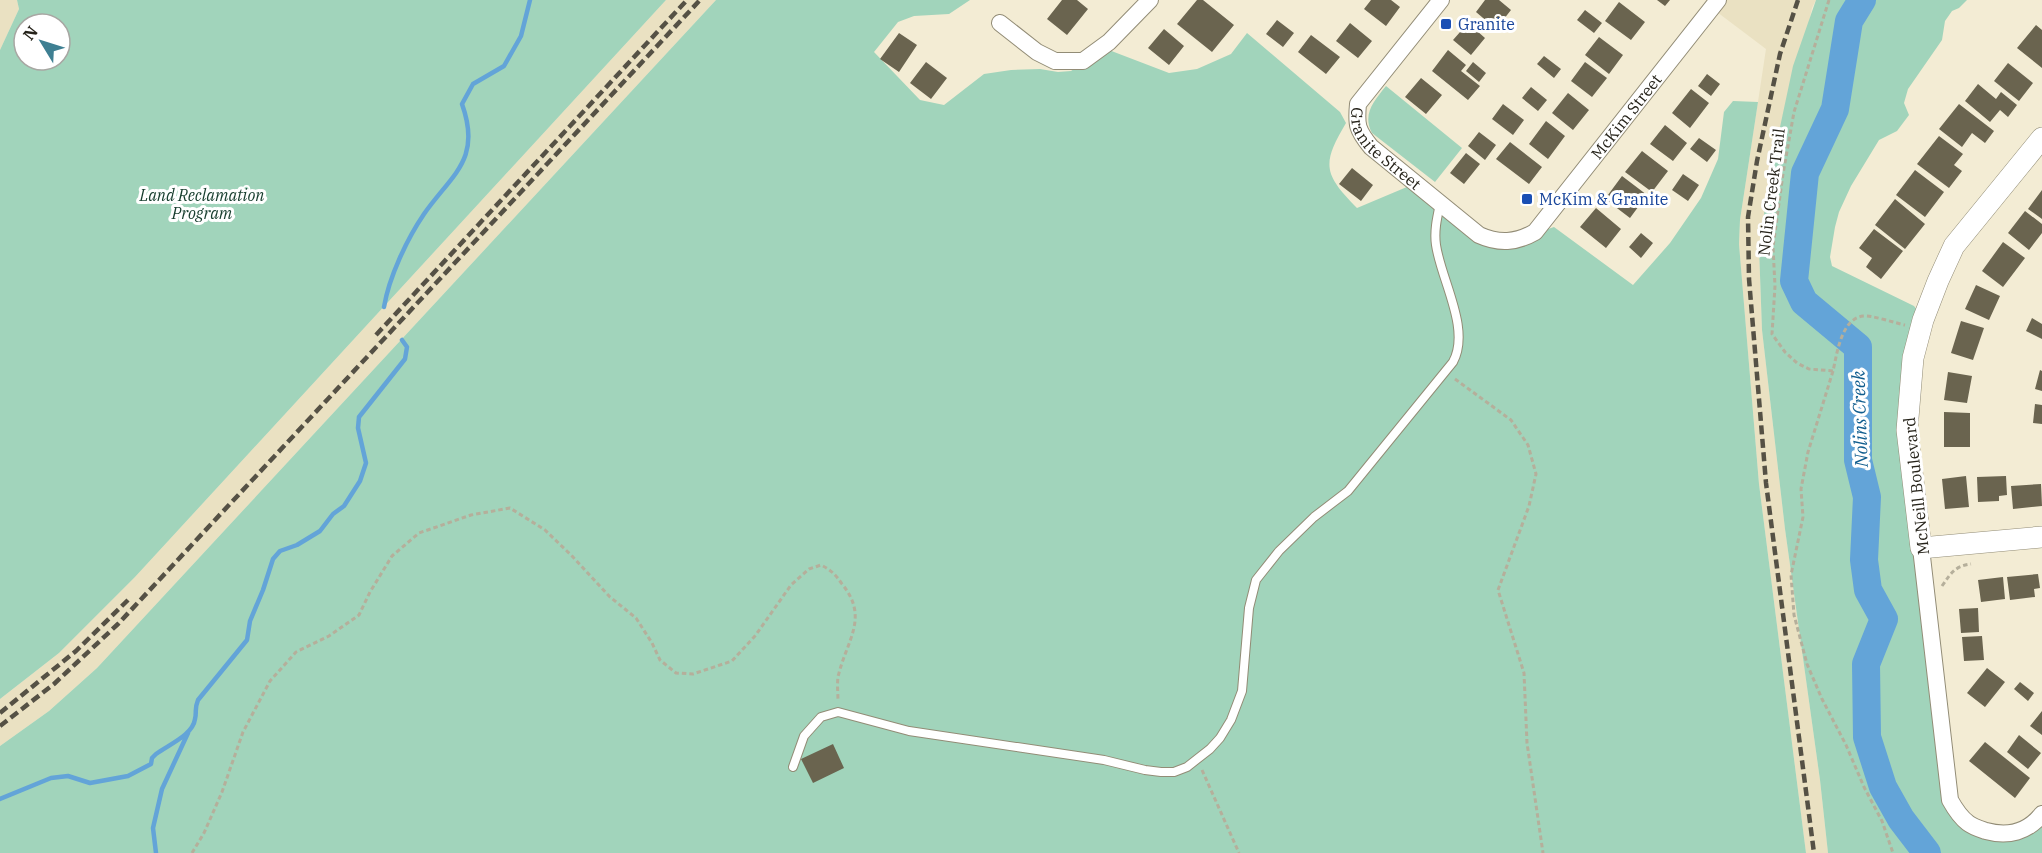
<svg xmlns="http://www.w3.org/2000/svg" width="2042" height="853" font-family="'IBM Plex Serif',serif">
<rect width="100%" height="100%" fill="#f3ecd4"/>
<path fill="#eae1c2" d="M0 0H17L19 9 0 50Z
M666 0H716L97 668 49 711 0 746V699L59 653 135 577Z
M1720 0H1816L1812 8 1759 248 1762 330 1785 529 1820 780 1828 853H1806L1759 484 1739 244 1740 220 1766 49 1713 9Z"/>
<path fill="#a1d4bb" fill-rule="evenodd" d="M17 0H666L135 577 59 653 0 699V50L19 9ZM24 24H60V60H24Z
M716 0H970L949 14 914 16 898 22 874 52 920 100 944 105 984 74 1011 70 1040 69 1058 72 1071 71 1083 63 1101 47 1169 73 1197 69 1231 54 1247 33 1340 112 1346 123C1321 165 1324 174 1357 208L1414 184 1479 237 1536 233 1554 227 1633 285 1670 243 1701 198 1718 159 1724 112 1733 101 1758 102 1740 220 1739 244 1759 484 1806 853H0V746L49 711 97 668Z
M1816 0H1967L1959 8 1952 11 1945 21 1942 40 1908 89 1904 103 1909 115 1897 131 1879 140 1851 186 1839 212 1835 227 1830 257 1832 266 1914 306 1925 320 1909 429 1959 813 1997 832 2042 812V853H1828L1820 780 1785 529 1762 330 1759 248 1770 174 1793 66Z
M1386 86 1462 148 1435 182 1372 133C1362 114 1374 101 1386 86Z"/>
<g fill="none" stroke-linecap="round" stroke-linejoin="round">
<path stroke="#63a4d8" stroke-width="4.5" d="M384 307C389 277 407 239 424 214 452 174 482 160 462 104L473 84 504 66 521 36 530 0
M0 799 51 778 68 776 90 783 128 776 151 764 152 758 156 754C168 745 193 735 195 719 197 711 194 710 198 700L247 640 250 621 263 590 273 559 280 551 297 545 320 531 333 514 344 506 360 481 366 463 358 428 359 417 405 359 407 347 402 340
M156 853 153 828 162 789 188 733"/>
<path stroke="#63a4d8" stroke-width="28" d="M1862 0 1849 21 1835 109 1805 173 1794 281 1804 302 1858 347V460L1867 497 1864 560 1868 590 1884 619 1866 664 1867 737 1883 787 1901 819 1927 853"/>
</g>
<path fill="#6a644f" d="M1062 0H1077L1088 9 1067 35 1047 19Z
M1197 0H1203L1234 25 1212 52 1177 24Z
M1371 0H1391L1400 7 1386 26 1364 9Z
M1485 0H1499L1511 10 1496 29 1476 12Z
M1657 0H1670L1665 6Z
M1619 2 1645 22 1631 40 1605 21Z
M1585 10 1602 23 1594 33 1577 20Z
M1277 20 1294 33 1283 47 1266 34Z
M1350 23 1372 41 1358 58 1336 41Z
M1468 23 1485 38 1471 55 1453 40Z
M2036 25 2042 30V68L2017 48Z
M1164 29 1184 46 1169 65 1148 48Z
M899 33 917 45 899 72 880 59Z
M1311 35 1340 57 1326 74 1298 52Z
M1599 37 1623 55 1609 74 1585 55Z
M1448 50 1466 65 1461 71 1480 86 1468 100 1432 71Z
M1544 56 1561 69 1554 78 1537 64Z
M926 62 947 78 931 99 910 83Z
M1473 62 1486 73 1479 82 1466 71Z
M1585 62 1607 78 1592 97 1571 81Z
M2008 63 2033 83 2019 101 1994 81Z
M1707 74 1720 84 1711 96 1698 86Z
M1421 78 1442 95 1426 114 1405 97Z
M1978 84 1996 99 2001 92 2017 105 2008 117 2000 110 1990 122 1965 101Z
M1531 87 1547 100 1538 111 1522 98Z
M1691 89 1709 103 1690 128 1672 113Z
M1568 93 1589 110 1573 130 1552 113Z
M1503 104 1524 120 1513 135 1492 119Z
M1959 104 1994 131 1985 143 1972 133 1962 147 1939 129Z
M1546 121 1565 136 1548 159 1529 144Z
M1665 125 1687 143 1673 161 1650 144Z
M1479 132 1496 145 1485 160 1468 146Z
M1939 136 1963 154 1954 165 1962 171 1949 188 1917 164Z
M1699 138 1716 150 1707 162 1690 149Z
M1510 142 1542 167 1529 184 1496 159Z
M1642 151 1668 171 1652 192 1625 172Z
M1466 153 1480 164 1464 184 1450 173Z
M1352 168 1373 185 1361 201 1339 184Z
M1915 170 1944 192 1925 217 1896 195Z
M1683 174 1699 185 1688 201 1672 190Z
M1622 176 1647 195 1630 218 1605 199Z
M2042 190V219L2028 209Z
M1895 199 1925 224 1905 249 1875 225Z
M1596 208 1621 229 1606 248 1580 227Z
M2025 211 2042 224V233L2029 250 2008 233Z
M1874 229 1903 251 1881 279 1866 267 1872 258 1859 248Z
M1641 233 1653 243 1641 258 1629 247Z
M2003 242 2025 258 2003 287 1982 271Z
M1976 285 2000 296 1989 320 1965 309Z
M2032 318 2042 324V339L2026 331Z
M1961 321 1984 328 1973 360 1951 353Z
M2040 370 2042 371V391L2035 389Z
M1948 372 1972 376 1967 403 1944 400Z
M2035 404 2042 405V424L2033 423Z
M1944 412 1970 413V447H1944Z
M1966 476 1969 507 1945 509 1942 479Z
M2006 476 2007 495 1999 496V501L1978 502 1977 477Z
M2041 484 2042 506 2013 509 2011 486Z
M2038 574 2040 588 2034 589 2035 597 2010 600 2007 577Z
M2003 577 2005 599 1981 602 1978 580Z
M1978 608 1979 632 1961 633 1959 609Z
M1982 636 1984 660 1964 661 1962 637Z
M1987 668 2005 682 1985 707 1967 693Z
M2020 682 2034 693 2028 701 2014 689Z
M2042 711V735L2030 726Z
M2019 735 2041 753 2028 769 2007 752Z
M1985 742 2030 778 2015 798 1969 761Z
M833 744 844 768 813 783 801 759Z"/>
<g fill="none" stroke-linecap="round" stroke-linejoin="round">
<defs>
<path id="service" d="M793 767 804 736 821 717 838 712 909 731 1104 760 1145 770 1161 772H1174L1187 767 1210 749 1220 738 1231 720 1242 691 1249 608 1256 580 1279 551 1314 517 1348 491 1453 362C1471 329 1441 280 1436 245 1434 231 1437 218 1440 204"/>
<g id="minor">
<path id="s1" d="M1441 0 1358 104C1356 125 1357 130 1371 147L1479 235C1499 244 1516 243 1535 232L1718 0"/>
<path d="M1000 23 1037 52 1055 61H1083L1109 42 1150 0"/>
<path d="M1921 548 1950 800C1955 809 1960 817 1968 823 1973 827 1980 829 1986 831 2008 837 2028 832 2042 814"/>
</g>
<path id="tertiary" d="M2042 138 1954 246 1938 281 1923 320 1913 358 1907 430 1921 548 2042 537"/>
</defs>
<use href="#service" stroke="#928c76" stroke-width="10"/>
<use href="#minor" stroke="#928c76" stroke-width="18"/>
<use href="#tertiary" stroke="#928c76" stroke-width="22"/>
<path stroke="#b5af9b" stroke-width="3" stroke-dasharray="4.5 3" stroke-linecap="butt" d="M1829 0 1794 112 1783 174 1773 247 1775 286 1772 334 1785 352 1797 363 1809 369 1833 371C1837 354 1841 319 1863 316 1872 315 1895 323 1905 325
M1833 371 1808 452 1801 489 1803 517 1791 575 1794 615 1807 664 1822 699 1846 745 1864 787 1882 821 1893 853
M1455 379 1511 420 1528 445 1536 474 1529 506 1498 590 1524 673 1527 743 1543 853
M1942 586C1951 573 1955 566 1971 564
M1202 770 1239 853
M192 853 204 833 222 792 243 732 270 681 296 652 329 636 359 615 370 592 392 556 419 533 471 515 510 508 545 530 572 556 610 597 636 618 652 643 660 660 676 673 693 674 732 661 755 636 791 585 809 569 821 565C831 570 836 575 842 584 870 618 846 641 838 677 837 685 838 694 838 701"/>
<use href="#service" stroke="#fff" stroke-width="8"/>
<use href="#minor" stroke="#fff" stroke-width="16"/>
<use href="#tertiary" stroke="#fff" stroke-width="21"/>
<path stroke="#555145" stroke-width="4.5" stroke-dasharray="9 4.5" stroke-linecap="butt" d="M1798 0 1780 54 1757 161 1748 217 1749 279 1766 483 1814 853
M376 335 687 0
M0 713 76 651 128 600
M0 726 54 684 118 624 700 0"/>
</g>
<g fill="#1a4fb4" stroke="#fff" stroke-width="2">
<rect x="1440" y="18" width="12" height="12" rx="3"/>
<rect x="1521" y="193" width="12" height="12" rx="3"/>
</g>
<g text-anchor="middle" stroke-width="6" stroke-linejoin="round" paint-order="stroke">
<g font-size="16" fill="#164399" stroke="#fff" text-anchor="start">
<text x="1458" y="30">Granite</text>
<text x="1539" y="205">McKim &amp; Granite</text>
</g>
<g font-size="16" fill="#26231a" stroke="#fff">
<text dy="6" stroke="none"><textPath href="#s1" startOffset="525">McKim Street</textPath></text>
<text dy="6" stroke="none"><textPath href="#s1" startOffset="189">Granite Street</textPath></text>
<text transform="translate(1771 192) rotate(-83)" y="6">Nolin Creek Trail</text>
<text transform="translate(1916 486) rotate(-96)" y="6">McNeill Boulevard</text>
</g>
<g font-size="16" font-style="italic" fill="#153c2c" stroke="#fff">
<text x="202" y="201">Land Reclamation<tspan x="202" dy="18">Program</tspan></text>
</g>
<g font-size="18" font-style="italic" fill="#105d8e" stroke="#fff">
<text transform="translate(1860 419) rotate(-92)" y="6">Nolins Creek</text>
</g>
</g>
<g transform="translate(42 42) rotate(308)"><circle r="28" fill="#ffffff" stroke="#a8a7a3" stroke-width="1.5"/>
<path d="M0-4.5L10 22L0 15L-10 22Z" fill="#3e7f92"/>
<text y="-9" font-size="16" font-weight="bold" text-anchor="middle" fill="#26231a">N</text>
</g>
</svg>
